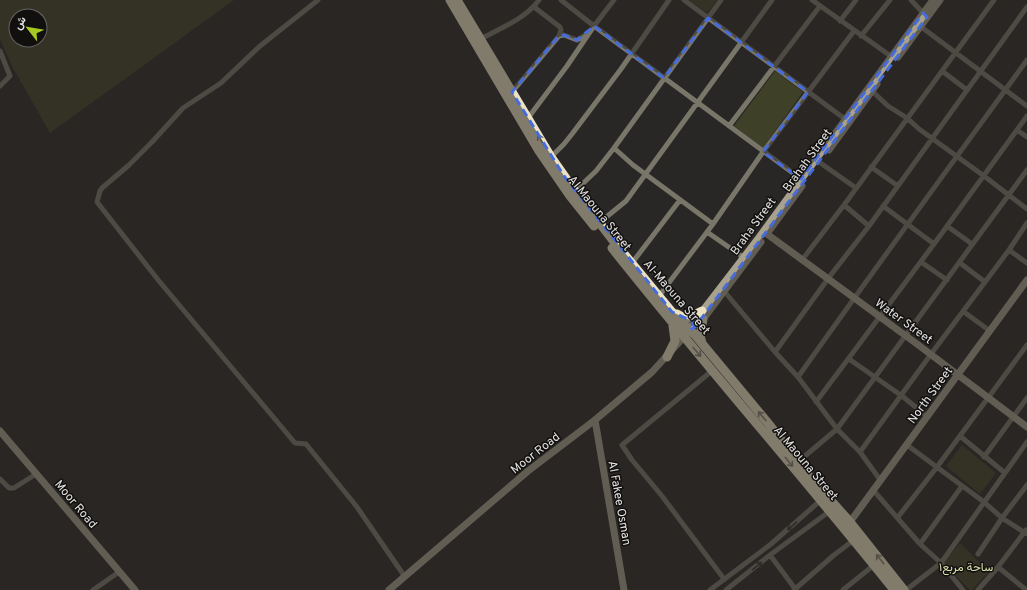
<svg xmlns="http://www.w3.org/2000/svg" width="1027" height="590" font-family="Overpass,Vazirmatn,sans-serif">
<rect width="100%" height="100%" fill="#292725"/>
<path fill="#3e4027" fill-rule="evenodd" d="M0 0H234L50 133 12 66 0 39ZM16 16H40V40H16Z
M689 0H717L707 13Z
M775 71 803 92 763 148 734 126Z
M962 445 996 473 980 494 946 466Z
M960 543 989 572 972 590H970L943 563Z"/>
<g fill="none" stroke-linecap="round" stroke-linejoin="round">
<path stroke="#787569" stroke-width="5" d="M318 0 260 46 221 83 183 108 152 142 129 165 102 188 100 191 97 202 159 281 295 443 306 444 357 507 405 577
M561 0 594 26 614 0
M684 0 845 119
M812 0 892 57
M911 0 925 15
M534 7 560 27 561 30 559 36
M840 21 856 0
M920 26 1027 106
M861 36 890 0
M480 39C501 28 525 19 539 0
M0 51 10 76 0 86
M942 71 967 90
M872 91 888 106 907 118 919 129 984 176 1027 209
M512 92 559 36 564 35 577 40 588 33
M528 118 567 66 594 26 801 179
M729 126 820 6
M1017 130 1027 137
M614 148 633 165 713 224
M551 157 564 144 572 134 621 69 669 0
M819 162 856 188
M871 167 898 186
M575 191 596 171 614 148 721 0
M844 205 869 226
M883 206 934 244
M599 223 626 201 772 0
M947 226 972 244
M707 232 743 257
M1009 250 1027 263
M802 260 844 205 994 0
M921 262 947 280
M632 263 680 200
M960 263 985 282
M724 291 775 352 798 377 837 429 860 452 881 481
M659 296 713 224 763 152 854 31
M964 312 990 331
M775 352 830 276 869 226 1027 7
M849 359 902 396 928 417
M713 370 622 445 632 460 662 496 724 579
M798 377C873 271 950 166 1027 60
M816 402 934 244 1027 116
M960 436 1005 473
M907 445 984 502 1002 518 1027 534
M860 452 931 354 1009 250 1027 223
M984 457 1027 398
M799 461 837 429 1027 170
M0 479 9 488H14L36 474
M874 491 920 544 941 563 963 590
M898 517 937 467 1027 345
M920 544 962 486
M978 554 1002 518 1027 485
M770 555 796 590
M998 567 1025 589
M93 590 119 572
M710 590 771 544 821 500
M726 590 770 555 830 511
M794 590 834 555 854 540
M843 590 874 565
M906 590 941 563 1027 442
M978 590 998 567 1026 530"/>
<path stroke="#a7a18d" stroke-width="7" d="M898 57 940 0
M829 150 877 84
M769 231 802 186
M767 234 917 344 1027 427
M701 322 761 242
M595 420 624 590
M0 431 135 590
M850 522 1027 280
M389 590 528 471 595 420 652 372 684 337 694 322 757 240 933 0"/>
<path stroke="#ebe2c3" stroke-width="9" d="M450 0 539 151 570 196 594 226
M457 0 551 157 575 191 615 243 672 312 695 335 768 423 810 477 850 522 904 590
M612 248C704 364 802 475 894 590
M677 314C689 322 691 316 702 311
M702 343 700 336 703 319
M667 357 675 341 673 326"/>
</g>
<defs><path id="oneway-shaft" d="M-6 0H5M1.5-3L5.5 0L1.5 3" fill="none" stroke-width="1.6" stroke-linecap="round" stroke-linejoin="round"/></defs>
<g stroke="#898472">
<use href="#oneway-shaft" transform="translate(541 140) rotate(-121)"/>
<use href="#oneway-shaft" transform="translate(697 352) rotate(49)"/>
<use href="#oneway-shaft" transform="translate(762 416) rotate(-130)"/>
<use href="#oneway-shaft" transform="translate(789 462) rotate(51)"/>
<use href="#oneway-shaft" transform="translate(880 559) rotate(-129)"/>
</g>
<g stroke="#35332e">
<use href="#oneway-shaft" transform="translate(792 526) rotate(139)"/>
<use href="#oneway-shaft" transform="translate(757 566) rotate(-39)"/>
</g>
<path d="M0 0H1027V590H0ZM923 13 927 17 695 327 690 330 694 322 672 312 564 176 512 92 557 38 564 35 577 40 594 26 664 78 708 18 808 92 763 152 801 179Z" fill="#292725" fill-opacity=".55" fill-rule="evenodd"/>
<path fill="none" stroke="#456cda" stroke-width="3" stroke-dasharray="8 5" stroke-linejoin="round" d="M923 13 927 17 695 327 690 330 694 322 672 312 564 176 512 92 557 38 564 35 577 40 594 26 664 78 708 18 808 92 763 152 801 179Z"/>
<g text-anchor="middle" stroke-width="3" stroke-linejoin="round" paint-order="stroke">
<g font-size="12" fill="#e3e2e1" stroke="#11100f">
<text transform="translate(807 160) rotate(-54)" y="4">Brahah Street</text>
<text transform="translate(600 213) rotate(51)" y="4">Al Maouna Street</text>
<text transform="translate(753 226) rotate(-54)" y="4">Braha Street</text>
<text transform="translate(677 297) rotate(49)" y="4">Al-Maouna Street</text>
<text transform="translate(904 321) rotate(36)" y="4">Water Street</text>
<text transform="translate(930 395) rotate(-54)" y="4">North Street</text>
<text transform="translate(535 453) rotate(-38)" y="4">Moor Road</text>
<text transform="translate(806 463) rotate(50)" y="4">Al Maouna Street</text>
<text transform="translate(620 503) rotate(80)" y="4">Al Fakee Osman</text>
<text transform="translate(76 504) rotate(50)" y="4">Moor Road</text>
</g>
<g font-size="12" fill="#dbe2ab" stroke="#11100f">
<text x="966" y="571">ساحة مربع١</text>
</g>
</g>
<g transform="translate(28 28) rotate(301)"><circle r="19" fill="#11100f" stroke="#656463"/>
<path d="M0-3L7 15L0 10L-7 15Z" fill="#a5c822"/>
<text y="-6" font-size="11" font-weight="bold" text-anchor="middle" fill="#e3e2e1">ش</text>
</g>
</svg>
